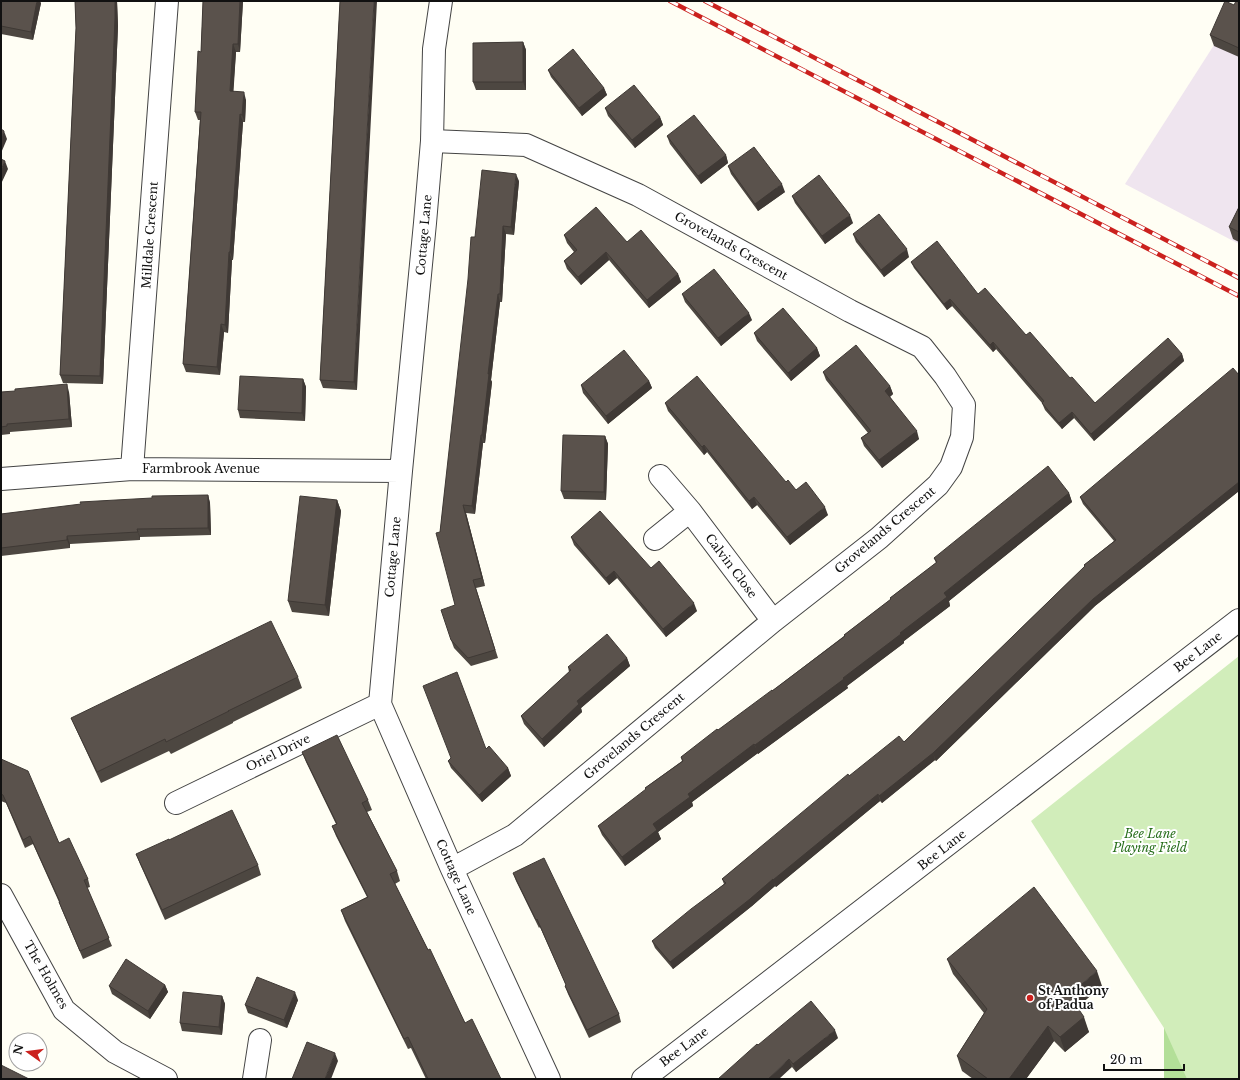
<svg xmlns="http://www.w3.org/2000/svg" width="1240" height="1080" font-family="'Libre Baskerville',serif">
<rect width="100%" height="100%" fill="#fffef4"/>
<path fill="#efe5ef" d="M1239 6V244L1125 184Z"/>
<path fill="#d1edba" d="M1239 656V1079H1164V1028L1031 821Z"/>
<path fill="#b3df98" d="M1164 1028 1187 1079H1164Z"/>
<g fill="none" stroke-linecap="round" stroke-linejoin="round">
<defs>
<path id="street" d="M441 1 434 49 432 141 425 223 401 471 380 704 452 869 549 1079
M432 141 526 145 638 195 850 311 922 347 945 376 964 405 962 437 951 467 938 485 879 538 773 621 515 835 452 869
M132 469 167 1
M660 476 690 511 773 621
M1 479 132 469 401 471
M655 539 690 511
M176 803 380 704
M1 895 64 1010 115 1052 166 1079
M254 1079 260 1040
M643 1079 1239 620"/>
</defs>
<use href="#street" stroke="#444" stroke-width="24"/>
<use href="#street" stroke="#fff" stroke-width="22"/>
<defs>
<path id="rail" d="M670 1 1239 296
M705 1 1239 278"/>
</defs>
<use href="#rail" stroke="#cb211e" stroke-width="4.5"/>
<use href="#rail" stroke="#fff" stroke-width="3" stroke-dasharray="9" stroke-linecap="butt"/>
</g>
<path fill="#4d4741" d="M1 1 41 3 33 40 1 34Z
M75 1H117L118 26 103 384 63 383 60 375 76 28Z
M203 1H243L240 52H236L233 91 246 100 245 122H243L233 260H232L228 333 224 332 220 375 186 372 183 364 200 120H198L195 112 201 52Z
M340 1 357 390 323 388 320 380Z
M1239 1V57L1214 46 1210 35 1234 5Z
M523 42 526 50V90H476L473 82Z
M548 70 604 88 607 95 582 116 551 77Z
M605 108 660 117 663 125 635 148 608 116Z
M667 136 726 155 728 163 701 184 670 144Z
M728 166 785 192 758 211 731 174Z
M519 181 514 235 506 234 502 302H500L491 380 492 382 485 443H483L475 514 466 513 485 586 476 588 498 658 471 666 454 648 451 640 455 605 440 532 475 237Z
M792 196 853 223 825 244 795 203Z
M1239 207V242L1233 239 1229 227Z
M853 234 909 257 884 277 856 242Z
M564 235 627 242 678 274 681 282 649 308 609 260 581 285 567 269 564 261 574 252 567 243Z
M911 262 978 294 1026 335 1095 403 1182 354 1184 361 1094 441 1074 418 1062 429 1045 410 1042 403 996 349 993 352 952 306 947 310 914 268Z
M682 294 752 320 721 346 685 302Z
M754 333 817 348 820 356 791 381 757 341Z
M823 372 890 386 893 394 890 397 919 439 882 468 864 446 861 438 868 433 826 380Z
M1239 375V491L1095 606 936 761 935 760 882 803 880 801 776 887 775 886 752 906 673 969 655 948 652 941 724 884 722 879 849 776 904 742 1084 567V565L1114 541 1083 504 1080 497Z
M303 379 306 387 305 421 240 418 238 410Z
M649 381 652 388 608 424 583 393 581 385Z
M1 392H69L72 427 10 432V434L1 435Z
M665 403 786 482 796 490 828 515 790 545 757 505 752 509 707 452 704 455 668 411Z
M605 436 608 444 606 500 564 499 561 491Z
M1069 493 1072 502 949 601 950 606 904 641V643L847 686 848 688 758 754V753L692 802 693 806 658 832 661 839 625 866 602 835 598 826 646 790 645 788 682 761 681 757 772 691 844 636V635L890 600V598L936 563 934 558Z
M208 495 210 503 211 535 140 537V540L70 544V548L1 556V514Z
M337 500 341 511 329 616 292 612 288 601Z
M571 537 697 611 666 637 617 578 609 585 574 545Z
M627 658 630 666 581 708 582 712 544 747 524 724 521 716 569 672 568 667Z
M298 677 302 688 233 722V723L171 754 169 751 101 783 76 729 71 718Z
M486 749 508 768 511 776 482 802 451 768 448 761Z
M302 752 368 800 372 810 367 812 397 871 400 881 395 884 465 1023 501 1079H426L411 1048 408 1049 345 921 341 910 367 897 336 836 332 826 336 824 306 762Z
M1 759 59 843 88 879 90 887 87 888 112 946 83 959 62 910 59 902 33 844 25 848 6 803 1 801Z
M136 854 258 865 261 875 165 920 140 864Z
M513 873 619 1014 621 1022 589 1038 568 994 565 986 566 985 540 927 539 928 516 881Z
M947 959 1102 986 1077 1007 1089 1032 1065 1052 1054 1041 1026 1079H973L962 1071 957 1056 984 1013 953 974Z
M165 985 168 992 150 1019 112 994 109 986Z
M222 996 225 1004 222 1035 182 1031 180 1023Z
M298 1000 287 1028 248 1013 245 1005Z
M838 1038 796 1072 792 1067 758 1045Z"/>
<path fill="#3f3935" d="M37 1H40L41 3 33 40 31 32Z
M115 1H117L118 26 103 384 100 376Z
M240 1H243L240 52 238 44Z
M374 1H377L357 390 354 382Z
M523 42 526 50V90L523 82Z
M233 44 236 52 233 99 230 91Z
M604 88 607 95 582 116 579 108Z
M244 92 246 100 245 122 242 115Z
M240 114 243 122 233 260 230 252Z
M660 117 663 125 635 148 632 140Z
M4 131 7 139 1 153V139Z
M726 155 728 163 701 184 698 176Z
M5 161 8 169 1 184V170Z
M516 174 519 181 514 235 511 227Z
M782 184 785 192 758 211 755 204Z
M850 215 853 223 825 244 822 236Z
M503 226 506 234 502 302 500 294Z
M907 249 909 257 884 277 881 270Z
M229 252 232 260 228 333 225 325Z
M606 252 609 260 581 285 578 277Z
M678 274 681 282 649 308 647 300Z
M498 294 500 302 491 380 492 382 485 443 482 435 488 374Z
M950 299 952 306 947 310 944 304Z
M749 313 752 320 721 346 718 338Z
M221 324 224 332 220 375 217 367Z
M993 342 996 349 993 352 990 345Z
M817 348 820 356 791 381 788 373Z
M1182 354 1184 361 1094 441 1091 434Z
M303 379 306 387 305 421 302 413Z
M649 381 652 388 608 424 606 416Z
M67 384 69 392 72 427 69 419Z
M890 386 893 394 887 399 885 391Z
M1072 412 1074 418 1062 429 1059 423Z
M917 431 919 439 882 468 879 460Z
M481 435 483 443 475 514 472 506Z
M605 436 608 444 606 500 604 492Z
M704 445 707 452 704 455 702 447Z
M1239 482V491L1095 606 936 761 933 753 1093 599Z
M1069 493 1072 502 949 601 950 606 904 641V643L847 686 848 688 758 754 755 745 843 678 900 633 944 593Z
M208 495 210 503 211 535 208 528Z
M754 497 757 505 752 509 749 501Z
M337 500 341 511 329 616 325 605Z
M463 505 466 513 485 586 482 578Z
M825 507 828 515 790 545 787 537Z
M137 529 140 537V540L138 532Z
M67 536 70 544V548L67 540Z
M614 571 617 578 609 585 606 578Z
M694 603 697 611 666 637 663 629Z
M627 658 630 666 581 708 582 712 544 747 542 739 577 701Z
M754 744 758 753 692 802 693 806 658 832 661 839 625 866 622 857 653 824 688 794Z
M933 753 935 760 882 803 879 796Z
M508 768 511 776 482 802 479 795Z
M878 794 880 801 776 887 773 880Z
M773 879 775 886 752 906 673 969 670 962Z
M1097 971 1102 986 1074 1010 1069 995Z
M165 985 168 992 150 1019 148 1011Z
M295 992 298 1000 287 1028 284 1020Z
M222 996 225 1004 222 1035 219 1027Z
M1084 1017 1089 1032 1065 1052 1060 1037Z
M1048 1026 1054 1041 1026 1079H1009Z
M835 1030 838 1038 796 1072 793 1064Z
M335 1053 338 1061 331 1079H325Z
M789 1059 792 1067 779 1079H768Z"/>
<path fill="#5a524c" stroke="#3f3935" d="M1 1H37L31 32 1 26Z
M75 1H115V18L100 376 60 375 76 28Z
M203 1H240L238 44H233L230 91 244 92 242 115 240 114 230 252H229L225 325 221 324 217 367 183 364 201 112H195L198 51 201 52Z
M340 1H374L354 382 320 380Z
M1225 1 1234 5 1236 1H1239V48L1210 35Z
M523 42V82H473V43Z
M573 49 604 88 579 108 548 70Z
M634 85 660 117 632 140 605 108Z
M694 115 726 155 698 176 667 136Z
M1 129 4 131 1 139Z
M754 147 782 184 755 204 728 166Z
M1 159 5 161 1 170Z
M482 170 516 174 511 227 503 226 500 294H498L488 374H489L482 435H481L472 506 463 505 482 578 473 580 495 650 468 658 451 640 441 610 455 605 436 533 440 532 468 279 471 237H475Z
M819 175 850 215 822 236 792 196Z
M596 207 627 242 641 230 678 274 647 300 606 252 578 277 564 261 577 250 564 235Z
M1239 207V232L1229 227Z
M879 214 907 249 881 270 853 234Z
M937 241 978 294 985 288 1026 335 1030 332 1070 378 1072 377 1095 403 1168 338 1182 354 1091 434 1072 412 1059 423 1042 403 1044 401 993 342 990 345 950 299 944 304 911 262Z
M714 269 749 313 718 338 682 294Z
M783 308 817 348 788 373 754 333Z
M856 345 890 386 885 391 917 431 879 460 861 438 871 431 823 372Z
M624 350 649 381 606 416 581 385Z
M1233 368 1239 375V482L1093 599 933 753 879 796 878 794 773 880V879L750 899 670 962 652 941 691 909 726 883 722 879 848 774 849 776 899 736 904 742 1085 566 1084 565 1116 540 1080 497Z
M240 376 303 379 302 413 238 410Z
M697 376 786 482 788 480 796 490 806 482 825 507 787 537 754 497 749 501 704 445 702 447 665 403Z
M67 384 69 419 7 424V426L1 427V392L15 391V389Z
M563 435 605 436 604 492 561 491Z
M1048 466 1069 493 944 593 947 597 900 633 901 634 843 678 844 679 755 745 754 744 688 794 690 797 653 824 657 830 622 857 598 826 646 789 645 788 683 761 681 757 717 729 718 730 772 690V691L845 636 844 635 891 599 890 598 937 562 934 558Z
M208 495V528L137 529 138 532 67 536V540L1 548V514L81 504 80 502 152 498V496Z
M300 496 337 500 325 605 288 601Z
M600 511 651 568 659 561 694 603 663 629 614 571 606 578 571 537Z
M271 621 298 677 228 711H229L166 742 165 739 97 772 71 718Z
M607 634 627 658 577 701 579 704 542 739 521 716 571 670 568 667Z
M457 672 486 749 489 746 508 768 479 795 448 761 451 758 423 686Z
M337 735 368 800 362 803 397 871 390 874 428 950 430 949 465 1023 472 1019 501 1079H428L408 1037 404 1039 341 910 368 897 332 826 337 824 302 752Z
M1 759 28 771 59 843 69 838 88 879 84 880 109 938 80 951 59 902H60L30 836 23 840 3 795 1 794Z
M232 810 258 865 162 910 136 854 169 839V840Z
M544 858 619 1014 587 1030 565 986 566 985 537 919 536 920 513 873Z
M1034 887 1097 971 1069 995 1084 1017 1060 1037 1048 1026 1009 1079H988L957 1056 987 1009 947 959Z
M126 959 165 985 148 1011 109 986Z
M257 977 295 992 284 1020 245 1005Z
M183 992 222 996 219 1027 180 1023Z
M811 1001 835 1030 793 1064 789 1059 768 1079H718L757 1044 758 1045Z
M307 1042 335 1053 325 1079H292Z
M1 1065 29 1079H1Z"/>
<circle fill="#cb211e" stroke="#fff" stroke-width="1.5" cx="1030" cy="998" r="4"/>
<g text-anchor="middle" stroke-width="4" stroke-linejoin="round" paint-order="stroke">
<g font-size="12" fill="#111" stroke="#fff">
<text transform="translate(150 235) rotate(-86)" y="4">Milldale Crescent</text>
<text transform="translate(424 235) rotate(-85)" y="4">Cottage Lane</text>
<text transform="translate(731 246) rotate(29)" y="4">Grovelands Crescent</text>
<text x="201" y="473">Farmbrook Avenue</text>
<text transform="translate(885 530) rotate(-40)" y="4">Grovelands Crescent</text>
<text transform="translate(393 557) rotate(-85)" y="4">Cottage Lane</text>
<text transform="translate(731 566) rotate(53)" y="4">Calvin Close</text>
<text transform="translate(1198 652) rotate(-38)" y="4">Bee Lane</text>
<text transform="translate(634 736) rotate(-40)" y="4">Grovelands Crescent</text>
<text transform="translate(278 753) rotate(-26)" y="4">Oriel Drive</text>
<text transform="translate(942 850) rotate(-38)" y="4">Bee Lane</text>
<text transform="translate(456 877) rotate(66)" y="4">Cottage Lane</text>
<text transform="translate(46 975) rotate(60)" y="4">The Holmes</text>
<text transform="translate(684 1047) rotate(-37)" y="4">Bee Lane</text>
</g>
<g font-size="12" font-style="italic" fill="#276e1b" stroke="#fff">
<text x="1150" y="838">Bee Lane<tspan x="1150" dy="14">Playing Field</tspan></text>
</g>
<g font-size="12" font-weight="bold" fill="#111" stroke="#fff" text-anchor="start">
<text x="1038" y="995">St Anthony<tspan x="1038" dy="14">of Padua</tspan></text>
</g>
</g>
<rect width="1240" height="1080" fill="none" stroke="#111111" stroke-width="4"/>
<g transform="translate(28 1052) rotate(284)"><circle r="19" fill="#ffffff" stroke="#a0a0a0"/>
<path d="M0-3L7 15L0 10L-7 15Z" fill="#cb211e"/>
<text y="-6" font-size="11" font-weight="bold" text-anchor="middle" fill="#111111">N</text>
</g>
<path d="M1104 1064v6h80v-6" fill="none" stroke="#111111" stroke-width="2"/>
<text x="1110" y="1064" font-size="12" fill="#111111" stroke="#ffffff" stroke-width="3" paint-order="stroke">20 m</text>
</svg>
